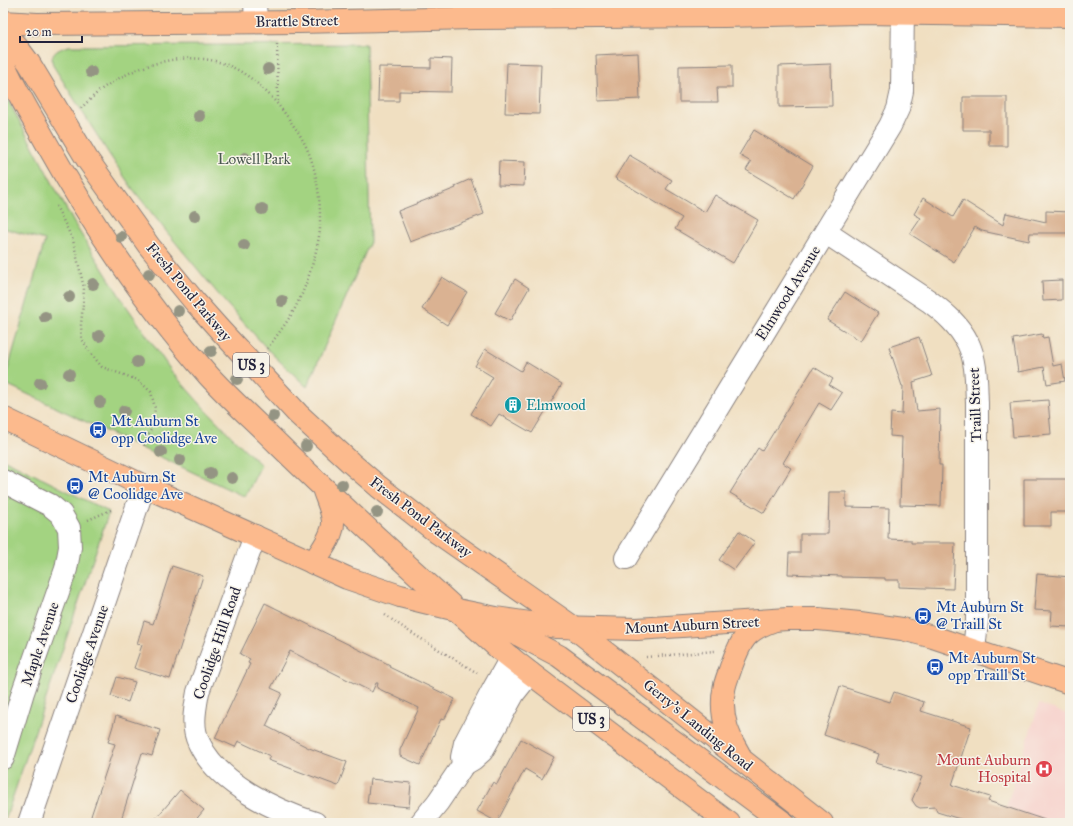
<svg xmlns="http://www.w3.org/2000/svg" width="1073" height="826" font-family="'IM FELL Great Primer',serif">
<rect width="100%" height="100%" fill="#f7f3e8"/>
<filter id="ink" filterUnits="userSpaceOnUse"><feTurbulence type="fractalNoise" baseFrequency=".025" numOctaves="2"/><feDisplacementMap in="SourceGraphic" scale="8" xChannelSelector="R" yChannelSelector="G"/><feConvolveMatrix kernelMatrix="1 2 1 2 8 2 1 2 1" color-interpolation-filters="sRGB"/></filter>
<filter id="wash" filterUnits="userSpaceOnUse"><feTurbulence type="fractalNoise" baseFrequency=".012" numOctaves="4" result="noise"/><feDisplacementMap in="SourceGraphic" scale="16" xChannelSelector="R" yChannelSelector="G"/><feGaussianBlur stdDeviation="0.9" result="paint"/><feColorMatrix in="noise" values="0 0 0 0 0 0 0 0 0 0 0 0 0 0 0 0 0 1.4 0 .05"/><feComposite in="paint" operator="in"/></filter>
<g filter="url(#wash)">
<rect width="100%" height="100%" fill="#f0dfc1"/>
<path fill="#f7d0cb" d="M1039 704 1070 715V823H1001Z"/>
<path fill="#a3d381" stroke="#627a5e" d="M366 44 370 242 307 387 271 353 224 301 166 231 132 188 109 154 54 67C53 65 52 62 52 60 52 51 62 48 69 46Z
M3 91 74 223 123 301 172 372 204 408 232 437 261 465 245 497 4 383 45 240 3 228Z
M3 459 109 512 4 823H3Z"/>
<g id="blocks">
<path fill="#dab292" d="M638 53 640 99 598 101 596 55Z
M431 58 452 59 451 92 399 91V101H378L379 67 431 68Z
M507 63 541 64 539 114 505 113Z
M831 64 832 106 779 107V66Z
M732 65V88H717L718 102H679V66Z
M963 97H1007V146H989V130H963Z
M754 130 813 166 794 199 746 170 751 162 739 155Z
M629 155 672 180 666 189 705 212 715 195 758 220 733 263 675 229 682 218 615 178Z
M499 161 525 162 524 186 498 185Z
M471 179 484 214 410 242 398 211 456 188 455 186Z
M923 198 953 217 963 200 1003 225 1006 213 1046 222V211L1070 212V233H1030L1029 241 982 231 975 227 954 262 910 234 921 218 914 214Z
M442 277 467 292 447 325 422 309Z
M515 279 529 288 510 321 495 313Z
M1062 280V300L1043 301 1042 281Z
M845 292 878 313 861 341 827 320Z
M1042 334 1043 338 1048 337 1053 366 1062 364 1065 381 1047 384 1044 367 1018 372 1013 339Z
M919 337 932 376 913 382 917 411 940 409 939 465H942L941 506 900 505 902 437 890 436 891 413 902 414 903 386H902L889 347Z
M485 349 521 371 526 362 562 384 532 433 499 414 491 426 471 414 493 377 475 366Z
M814 367 833 379 829 385 842 393 831 410 819 403 783 463 791 468 764 513 730 493 758 448 762 451Z
M1048 400 1051 434 1013 437 1010 403Z
M1024 479H1070V512H1051V526H1024Z
M829 492H846V507L889 508 888 539 911 540V543H955L953 589 899 587V580H885V578L842 577V576L788 574 789 553H800V534H828Z
M739 531 755 542 734 570 719 560Z
M172 566 203 576 170 679 134 668 142 645 137 644 144 621 153 624Z
M1037 574 1070 577V627L1051 626 1052 611 1034 610Z
M265 603 390 665 389 667 455 699 444 720 441 719 420 765 400 756V750L419 708 377 688 378 683H376L372 692 290 651 271 688 282 693 266 726 309 748 347 762 338 786 268 760 270 756 238 741 235 747 215 738 250 664 248 663 250 659 240 654Z
M117 677 135 682 128 702 111 696Z
M840 686 890 702 894 692 924 702 921 711 971 727 952 785 990 797 988 801 1045 820 1044 823H973L937 812 935 807 920 808 916 806 912 800 922 777 876 763 879 754 824 735Z
M116 716 160 730 152 756 142 753 120 823H112L91 816 115 744 108 742Z
M521 739 554 757 542 779 525 769 497 822 477 811 493 782 497 784Z
M370 779 411 783 409 807 367 803Z
M180 790 204 810 193 823H152Z"/>
</g>
</g>
<g filter="url(#ink)">
<use href="#blocks" fill-opacity="0" stroke="#89807e" stroke-width="1"/>
<g fill="none" stroke-linecap="round" stroke-linejoin="round">
<defs>
<path id="minor" d="M255 3 256 22
M825 232 929 301C945 313 959 325 968 343 977 362 976 382 977 403 977 421 977 439 977 457 977 512 977 567 977 621L975 641 972 650
M3 481 50 505 61 514 69 528 70 547 66 569 23 692 3 758
M255 536 198 692C195 709 191 727 199 743 217 783 276 811 315 823
M626 558 890 126 898 109 902 91 903 3
M463 765 473 759 482 751 514 693 530 673
M29 823 144 486
M421 823 438 802 463 765 462 757 465 743 493 690 511 658"/>
<path id="major" d="M3 22 37 24 299 22 474 18 724 16 861 13 1070 16
M3 418 144 486 347 578 400 596 457 610 496 618 537 624 556 627 597 628 637 629 788 619H818L860 623 902 629 933 637 1070 683"/>
<path id="highway" d="M3 32 17 47 29 63 87 159 149 246 195 302 220 330 298 414 351 463 379 487 410 511 438 533 573 627 822 823
M3 62C15 90 32 117 47 144 93 226 146 305 209 376 231 400 255 421 278 444 349 514 424 580 497 647L530 673 729 823
M313 563C321 551 334 535 333 521 332 509 326 498 323 488
M471 616 519 635 559 656 784 823
M739 754C727 735 720 713 724 690 725 682 729 674 731 667 741 639 746 630 775 620"/>
</defs>
<use href="#minor" stroke="#89807e" stroke-width="24"/>
<use href="#major" stroke="#89807e" stroke-width="24"/>
<use href="#highway" stroke="#89807e" stroke-width="24"/>
<path stroke="#89807e" stroke-width="2.5" stroke-dasharray="1 3" stroke-linecap="butt" d="M277 44 278 103
M81 108C89 101 97 92 106 86 141 63 192 48 232 67 256 78 276 100 291 122 294 127 298 131 301 137 314 159 319 186 320 212 320 218 320 224 320 230 317 252 310 274 302 294 299 299 297 305 294 310 286 324 276 337 266 350
M56 206 73 240 84 288 83 304 81 325 82 339 89 351 102 367 138 380 151 392 155 408 152 427 143 448
M88 520 113 509
M385 615 410 632 479 674
M646 657 715 651"/>
<use href="#minor" stroke="#fff" stroke-width="22"/>
<use href="#major" stroke="#fcba8d" stroke-width="22"/>
<use href="#highway" stroke="#fcba8d" stroke-width="22"/>
</g>
<g fill="#949483">
<circle cx="268" cy="69" r="6"/>
<circle cx="91" cy="72" r="6"/>
<circle cx="199" cy="116" r="6"/>
<circle cx="245" cy="158" r="6"/>
<circle cx="262" cy="209" r="6"/>
<circle cx="195" cy="216" r="6"/>
<circle cx="121" cy="237" r="6"/>
<circle cx="244" cy="245" r="6"/>
<circle cx="149" cy="274" r="6"/>
<circle cx="93" cy="284" r="6"/>
<circle cx="69" cy="297" r="6"/>
<circle cx="282" cy="301" r="6"/>
<circle cx="178" cy="311" r="6"/>
<circle cx="45" cy="317" r="6"/>
<circle cx="99" cy="336" r="6"/>
<circle cx="211" cy="351" r="6"/>
<circle cx="137" cy="362" r="6"/>
<circle cx="69" cy="374" r="6"/>
<circle cx="237" cy="379" r="6"/>
<circle cx="40" cy="383" r="6"/>
<circle cx="100" cy="402" r="6"/>
<circle cx="124" cy="411" r="6"/>
<circle cx="273" cy="416" r="6"/>
<circle cx="306" cy="446" r="6"/>
<circle cx="161" cy="452" r="6"/>
<circle cx="180" cy="460" r="6"/>
<circle cx="210" cy="473" r="6"/>
<circle cx="232" cy="478" r="6"/>
<circle cx="342" cy="485" r="6"/>
<circle cx="377" cy="512" r="6"/>
</g>
</g>
<defs>
<symbol id="building-disc" viewBox="-11 -11 22 22"><circle r="9.5" fill="#0f9aa8" stroke="#f7f3e8"/><path d="M-4-6H4V6H1V3H-1V6H-4ZM-2.5-4.3h1.7v1.8h-1.7ZM.8-4.3h1.7v1.8H.8ZM-2.5-1h1.7V.8h-1.7ZM.8-1h1.7V.8H.8Z" fill="#fff"/></symbol>
<symbol id="bus-disc" viewBox="-11 -11 22 22"><circle r="9.5" fill="#1a4fb4" stroke="#f7f3e8"/><path d="M-5-6H5V4H4V6H2V4H-2V6H-4V4H-5ZM-3.5-4V0h7V-4ZM-3.5 1.2v1.5H-2V1.2ZM2 1.2v1.5H3.5V1.2Z" fill="#fff"/></symbol>
<symbol id="hospital-disc" viewBox="-11 -11 22 22"><circle r="9.5" fill="#e0444e" stroke="#f7f3e8"/><path d="M-5-5h3v3.5h4V-5h3V5h-3V1.5h-4V5h-3Z" fill="#fff"/></symbol>
</defs>
<g fill-rule="evenodd">
<use href="#building-disc" x="503" y="395" width="20" height="20"/>
<use href="#bus-disc" x="88" y="420" width="20" height="20"/>
<use href="#bus-disc" x="65" y="476" width="20" height="20"/>
<use href="#bus-disc" x="913" y="606" width="20" height="20"/>
<use href="#bus-disc" x="925" y="657" width="20" height="20"/>
<use href="#hospital-disc" x="1034" y="759" width="20" height="20"/>
</g>
<g text-anchor="middle" stroke-width="3" stroke-linejoin="round" paint-order="stroke">
<g fill="#f7f3e8" stroke="#62616f" stroke-width="1">
<rect x="233" y="353" width="36" height="24" rx="3"/>
<rect x="573" y="707" width="36" height="24" rx="3"/>
</g>
<g font-size="14" font-weight="bold" fill="#22223b">
<text x="251" y="370">US 3</text>
<text x="591" y="724">US 3</text>
</g>
<g font-size="15" fill="#22223b" stroke="#f7f3e8">
<text transform="translate(297 21) rotate(-1)" y="5">Brattle Street</text>
<text transform="translate(189 292) rotate(50)" y="5">Fresh Pond Parkway</text>
<text transform="translate(788 293) rotate(-58)" y="5">Elmwood Avenue</text>
<text transform="translate(975 405) rotate(-92)" y="5">Traill Street</text>
<text transform="translate(421 517) rotate(37)" y="5">Fresh Pond Parkway</text>
<text transform="translate(692 625) rotate(-3)" y="5">Mount Auburn Street</text>
<text transform="translate(217 643) rotate(-71)" y="5">Coolidge Hill Road</text>
<text transform="translate(40 644) rotate(-71)" y="5">Maple Avenue</text>
<text transform="translate(87 654) rotate(-71)" y="5">Coolidge Avenue</text>
<text transform="translate(698 725) rotate(39)" y="5">Gerry's Landing Road</text>
</g>
<g font-size="15" fill="#495750" stroke="#f7f3e8">
<text x="254" y="164">Lowell Park</text>
</g>
<g font-size="15" fill="#0d838f" stroke="#f7f3e8" text-anchor="start">
<text x="526" y="410">Elmwood</text>
</g>
<g font-size="15" fill="#164399" stroke="#f7f3e8" text-anchor="start">
<text x="111" y="426">Mt Auburn St<tspan x="111" dy="17">opp Coolidge Ave</tspan></text>
<text x="88" y="482">Mt Auburn St<tspan x="88" dy="17">@ Coolidge Ave</tspan></text>
<text x="936" y="612">Mt Auburn St<tspan x="936" dy="17">@ Traill St</tspan></text>
<text x="948" y="663">Mt Auburn St<tspan x="948" dy="17">opp Traill St</tspan></text>
</g>
<g font-size="15" fill="#be3a42" stroke="#f7f3e8" text-anchor="end">
<text x="1031" y="765">Mount Auburn<tspan x="1031" dy="17">Hospital</tspan></text>
</g>
</g>
<rect width="1073" height="826" fill="none" stroke="#f7f3e8" stroke-width="16"/>
<path d="M20 36v6h62v-6" fill="none" stroke="#22223b" stroke-width="2"/>
<text x="26" y="36" font-size="12" fill="#22223b" stroke="#f7f3e8" stroke-width="3" paint-order="stroke">20 m</text>
</svg>
